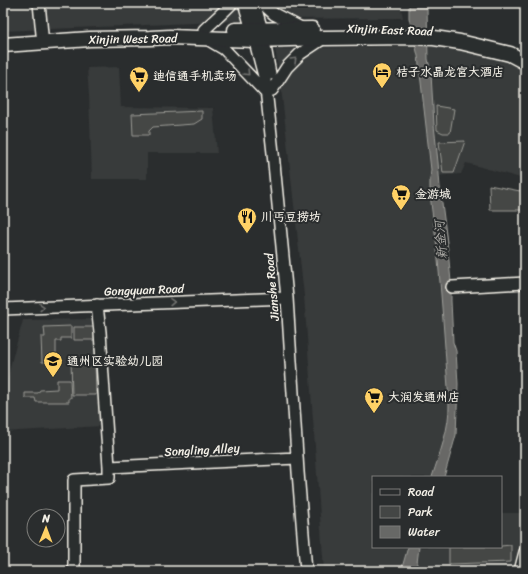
<svg xmlns="http://www.w3.org/2000/svg" width="528" height="574" font-family="Sriracha,'LXGW WenKai TC',sans-serif">
<rect width="100%" height="100%" fill="#2a2d2e"/>
<filter id="ink" filterUnits="userSpaceOnUse"><feTurbulence type="fractalNoise" baseFrequency=".025" numOctaves="2"/><feDisplacementMap in="SourceGraphic" scale="8" xChannelSelector="R" yChannelSelector="G"/><feConvolveMatrix kernelMatrix="1 2 1 2 8 2 1 2 1" color-interpolation-filters="sRGB"/></filter>
<g filter="url(#ink)">
<path fill="#373a3a" d="M3 3H236L242 21 3 31Z
M266 3H400L403 18 271 19Z
M443 45 506 61 525 72V178L524 179 466 163 461 174 435 176 454 416 439 477H373V547H501V513H525V571H324L304 296 280 78 275 49Z
M119 67 121 107 213 108 217 153H147V179H92L89 96 87 68Z
M97 319 102 426 3 432V399L11 363 23 320Z"/>
<path fill="#444645" stroke="#9c9c96" d="M436 106 454 109 450 133H443L437 130Z
M202 111V119L194 124 153 127 149 131V135H133L132 114Z
M465 141 454 173H443L439 142Z
M522 183 525 184V206L524 210H490L489 185 520 191Z
M71 326V338H61V341H56V356H48V362H42L41 337H45L44 327Z
M74 327H96L97 340H74Z
M71 360 95 361 96 395H72Z
M57 380H70L71 398H69V402H36L35 398H25V393H38L40 390 57 389Z
M511 545V562L449 564V547H501V546Z"/>
<path fill="#676866" stroke="#9f9f9a" d="M409 3H426L427 7 428 59 431 74 434 125 438 162 440 187 448 250 451 282V301L453 342 456 351 458 384 456 435 444 477H432C440 452 450 428 449 401 445 350 442 300 437 249 435 225 427 193 431 170L418 56 409 18Z
M408 547H419L416 571H401Z"/>
<g fill="none" stroke-linecap="round" stroke-linejoin="round">
<defs>
<path id="minor" d="M39 3 42 34
M244 3 252 30 265 80 273 153 287 298 298 472 306 571
M254 3 262 30 270 74
M262 3 274 14 303 29
M204 30C213 21 223 13 232 3
M207 39 224 49 266 93
M272 90 287 67 300 54 324 38
M452 287 525 283
M97 305 100 332 109 467 297 458
M3 309 287 298
M74 571V480L109 478V467
M520 571 525 552"/>
<path id="major" d="M235 30 312 29
M3 45 90 39 150 38 170 37 255 40 324 38 409 37 434 38 460 42 510 54 525 62"/>
</defs>
<use href="#minor" stroke="#f4f1e8" stroke-width="14"/>
<use href="#major" stroke="#f4f1e8" stroke-width="17"/>
<use href="#minor" stroke="#2a2d2e" stroke-width="11"/>
<use href="#major" stroke="#2a2d2e" stroke-width="14"/>
</g>
<defs><path id="oneway-chevron" d="M-2-3.5L2.5 0L-2 3.5" fill="none" stroke-width="1.6" stroke-linecap="round" stroke-linejoin="round"/></defs>
<g stroke="#71726f">
<use href="#oneway-chevron" transform="translate(294 60) rotate(-45)"/>
<use href="#oneway-chevron" transform="translate(247 73) rotate(46)"/>
<use href="#oneway-chevron" transform="translate(172 302) rotate(-2)"/>
<use href="#oneway-chevron" transform="translate(42 307) rotate(-3)"/>
</g>
</g>
<defs>
<symbol id="hotel-pin" viewBox="-11 -11 22 30"><path d="M0 17L-7.5 6A9.5 9.5 0 1 1 7.5 6Z" fill="#ffd166" stroke="#2a2d2e"/><path d="M-6-4.5h1.5V1H6V5H4.5V3h-9V5H-6ZM-4 0a1.8 1.8 0 1 1 3.6 0ZM.5 0V-2.5h3Q6-2.5 6 0Z" fill="#111"/></symbol>
<symbol id="supermarket-pin" viewBox="-11 -11 22 30"><path d="M0 17L-7.5 6A9.5 9.5 0 1 1 7.5 6Z" fill="#ffd166" stroke="#2a2d2e"/><path d="M-6-5.5h2.5l.6 2H6L4.5 2H-2.5L-4.4-4H-6ZM-1.5 3.2a1.3 1.3 0 1 0 .1 0ZM3 3.2a1.3 1.3 0 1 0 .1 0Z" fill="#111"/></symbol>
<symbol id="restaurant-pin" viewBox="-11 -11 22 30"><path d="M0 17L-7.5 6A9.5 9.5 0 1 1 7.5 6Z" fill="#ffd166" stroke="#2a2d2e"/><path d="M-5-6h1v4h1v-4h1v4h1v-4h1v5L-1.5 .5V6h-2V.5L-5-1ZM5-6V6H3V1.5H1.5Q1.5-4 5-6Z" fill="#111"/></symbol>
<symbol id="school-pin" viewBox="-11 -11 22 30"><path d="M0 17L-7.5 6A9.5 9.5 0 1 1 7.5 6Z" fill="#ffd166" stroke="#2a2d2e"/><path d="M0-5L7-2L0 1L-7-2ZM-4 1L0 2.5L4 1V4Q0 6-4 4Z" fill="#111"/></symbol>
</defs>
<g fill-rule="evenodd">
<use href="#hotel-pin" x="371" y="61" width="22" height="30"/>
<use href="#supermarket-pin" x="128" y="65" width="22" height="30"/>
<use href="#supermarket-pin" x="390" y="183" width="22" height="30"/>
<use href="#restaurant-pin" x="236" y="206" width="22" height="30"/>
<use href="#school-pin" x="42" y="350" width="22" height="30"/>
<use href="#supermarket-pin" x="363" y="386" width="22" height="30"/>
</g>
<g text-anchor="middle" stroke-width="4" stroke-linejoin="round" paint-order="stroke">
<g font-size="12" fill="#f4f1e8" stroke="#2a2d2e">
<text transform="translate(390 30) rotate(2)" y="4">Xinjin East Road</text>
<text transform="translate(133 39) rotate(-1)" y="4">Xinjin West Road</text>
<text transform="translate(272 287) rotate(-95)" y="4">Jianshe Road</text>
<text transform="translate(144 290) rotate(-2)" y="4">Gongyuan Road</text>
<text transform="translate(202 450) rotate(-3)" y="4">Songling Alley</text>
</g>
<g font-size="12" font-weight="bold" fill="#f4f1e8" stroke="#2a2d2e" text-anchor="start">
<text x="396" y="76">桔子水晶龙宫大酒店</text>
<text x="153" y="80">迪信通手机卖场</text>
<text x="415" y="198">金游城</text>
<text x="261" y="221">川丐豆捞坊</text>
<text x="67" y="365">通州区实验幼儿园</text>
<text x="388" y="401">大润发通州店</text>
</g>
<g font-size="13" font-style="italic" fill="#b5b3ae" stroke="#2a2d2e">
<text transform="translate(440 240) rotate(-95)" y="5">新金河</text>
</g>
</g>
<rect width="528" height="574" fill="none" stroke="#2a2d2e" stroke-width="16"/>
<rect x="8" y="8" width="512" height="558" fill="none" stroke="#f4f1e8" stroke-width="1.5" filter="url(#ink)"/>
<rect x="372" y="476" width="130" height="72" fill="#2a2d2e" stroke="#7b7b78"/>
<rect x="380" y="489" width="20" height="6" fill="#2a2d2e" stroke="#7b7b78"/>
<text x="408" y="496" font-size="12" fill="#f4f1e8">Road</text>
<rect x="380" y="506" width="20" height="12" fill="#444645" stroke="#7b7b78"/>
<text x="408" y="516" font-size="12" fill="#f4f1e8">Park</text>
<rect x="380" y="526" width="20" height="12" fill="#676866" stroke="#7b7b78"/>
<text x="408" y="536" font-size="12" fill="#f4f1e8">Water</text>
<g transform="translate(46 528) rotate(1)"><circle r="19" fill="#2a2d2e" stroke="#7b7b78"/>
<path d="M0-3L7 15L0 10L-7 15Z" fill="#ffd166"/>
<text y="-6" font-size="11" font-weight="bold" text-anchor="middle" fill="#f4f1e8">N</text>
</g>
</svg>
